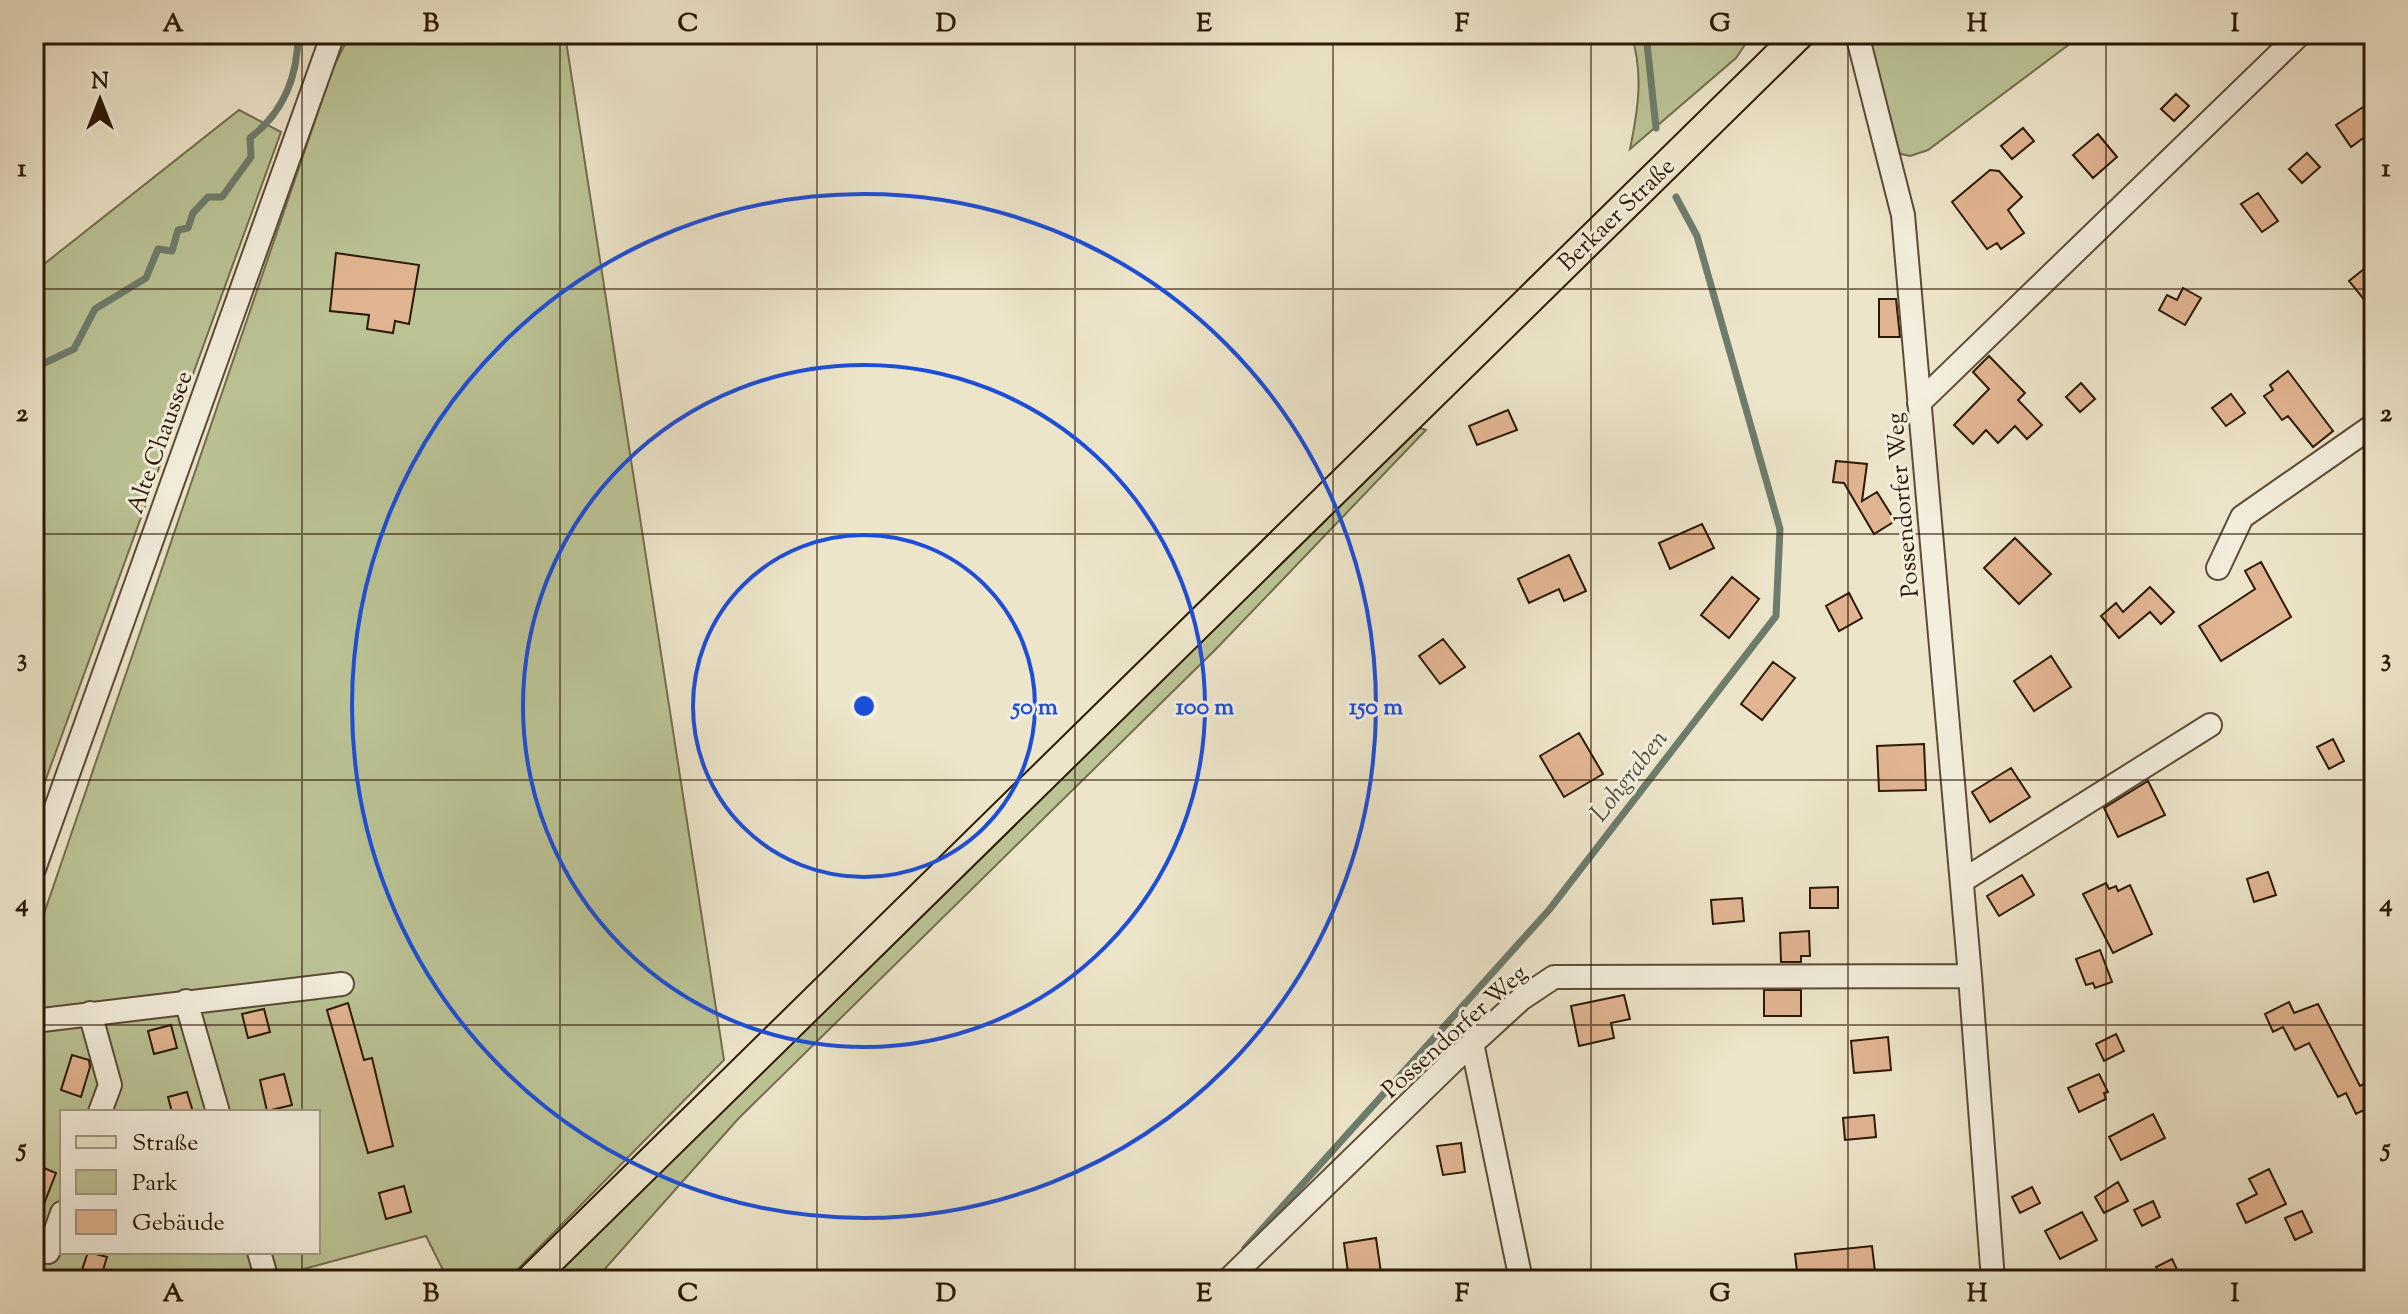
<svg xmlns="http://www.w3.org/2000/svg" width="2408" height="1314" font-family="'Sorts Mill Goudy',serif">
<rect width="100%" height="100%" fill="#ede5ca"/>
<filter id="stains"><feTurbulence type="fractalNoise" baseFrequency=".0025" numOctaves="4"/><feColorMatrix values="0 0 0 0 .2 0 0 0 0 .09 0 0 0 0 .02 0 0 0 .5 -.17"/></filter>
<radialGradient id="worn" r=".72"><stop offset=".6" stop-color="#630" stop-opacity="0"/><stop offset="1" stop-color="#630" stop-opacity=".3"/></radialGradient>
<path fill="#bbc395" stroke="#736e4c" stroke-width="2" fill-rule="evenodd" d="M350 34H565L724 1060 507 1280H448L426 1236 263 1280H34V943L333 68ZM62 1112H318V1252H62Z
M1631 34H1752L1736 58 1630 149C1638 110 1644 73 1631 34Z
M1869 34H2083L1928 150 1910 156 1901 154 1894 144Z
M239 110 281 132 34 812V272Z
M1420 428 1426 430 1216 649 738 1119 595 1280H548Z"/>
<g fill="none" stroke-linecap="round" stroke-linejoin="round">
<path stroke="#6d7c6d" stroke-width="7" d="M1646 34 1656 128
M34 368 74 349 95 309 146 278 158 249 172 251 178 230 188 228 193 213 208 197H222L251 157 250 138C284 112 298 77 298 34
M1245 1248 1549 910 1776 616 1780 529 1697 236 1676 197"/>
</g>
<path fill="#e2b592" stroke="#2b1804" stroke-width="2" d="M2176 94 2189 106 2174 121 2161 109Z
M2363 107 2374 122V130L2351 147 2336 125Z
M2023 128 2034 141 2012 159 2001 146Z
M2098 134 2117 157 2093 178 2073 155Z
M2307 153 2320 167 2302 183 2289 169Z
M1990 170 1999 171 2022 197 2008 210 2024 233 2001 249 1997 243 1987 249 1952 202Z
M2258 193 2278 221 2262 232 2241 204Z
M336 253 419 265 409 324 395 321 393 333 367 329 369 315 330 311Z
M2374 261V312L2349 281Z
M2183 288 2201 298 2185 325 2159 310 2167 295 2177 300Z
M1879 299H1896L1900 337H1879Z
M1989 356 2025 393 2018 400 2042 425 2027 439 2015 426 1998 443 1986 430 1973 444 1954 425 1989 389 1973 372Z
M2288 371 2333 431 2313 447 2288 416 2282 420 2264 396 2273 390 2270 385Z
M2081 383 2095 399 2080 412 2066 397Z
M2231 394 2245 413 2226 426 2212 408Z
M1508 410 1517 430 1477 445 1469 426Z
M1836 461 1867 464 1862 501 1877 492 1895 521 1874 534 1844 483 1833 482Z
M1702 524 1714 548 1670 569 1659 543Z
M2015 538 2051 574 2019 604 1984 568Z
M1569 555 1586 591 1564 601 1559 589 1529 603 1518 579Z
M2261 562 2291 617 2221 661 2199 626 2255 589 2245 571Z
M1732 577 1759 599 1729 638 1701 615Z
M2150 587 2174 612 2161 624 2150 612 2119 638 2101 616 2116 603 2123 612Z
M1849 593 1862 618 1839 631 1826 606Z
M1443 639 1465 667 1440 684 1419 656Z
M2051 656 2071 687 2034 711 2014 681Z
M1773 662 1795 678 1762 720 1741 704Z
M1579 733 1603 774 1564 797 1540 756Z
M2333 739 2344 761 2329 769 2317 747Z
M1924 744 1926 790 1879 791 1877 746Z
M2011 768 2030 797 1990 822 1972 792Z
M2148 781 2165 815 2118 837 2104 808Z
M2268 872 2276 895 2254 902 2247 879Z
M2022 875 2034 895 1999 916 1987 896Z
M2106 883 2109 889 2116 886 2118 891 2130 885 2152 934 2113 953 2083 894Z
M1838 887V908H1810V888Z
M1742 898 1744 921 1713 924 1711 900Z
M1809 931 1810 956H1801V962H1781L1780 933Z
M2100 950 2112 982 2095 988 2093 983 2086 985 2076 959Z
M1764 990H1801V1016H1764Z
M1624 995 1630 1019 1611 1023 1614 1038 1579 1046 1571 1006Z
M2289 1002 2294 1013 2318 1004 2360 1086 2374 1079V1105L2356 1114 2346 1093 2338 1097 2309 1043 2295 1050 2283 1027 2273 1032 2265 1014Z
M348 1003 364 1060 372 1058 393 1146 368 1153 327 1010Z
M264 1009 270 1032 248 1038 242 1014Z
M171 1025 177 1048 154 1054 148 1031Z
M2116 1034 2124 1051 2104 1061 2096 1044Z
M1888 1037 1891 1070 1854 1073 1851 1041Z
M72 1055 89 1060 90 1067 81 1097 61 1090Z
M284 1074 292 1105 267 1111 260 1080Z
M2099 1074 2108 1092 2104 1093 2106 1099 2079 1112 2068 1088Z
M187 1092 193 1112H172L168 1097Z
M2153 1114 2165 1138 2121 1160 2109 1137Z
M1874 1115 1876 1137 1845 1140 1843 1118Z
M1461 1143 1465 1172 1443 1175 1437 1146Z
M34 1164 56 1173 35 1227H34Z
M2269 1169 2286 1204 2246 1223 2237 1204 2257 1194 2249 1179Z
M2118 1182 2128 1201 2104 1213 2095 1197Z
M404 1186 411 1212 386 1219 379 1193Z
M2032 1187 2040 1203 2020 1213 2012 1197Z
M2153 1201 2160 1217 2142 1226 2134 1210Z
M2302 1211 2312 1232 2295 1240 2285 1218Z
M2082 1212 2097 1240 2060 1259 2045 1231Z
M1376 1238 1382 1280H1349L1344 1243Z
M1872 1246 1876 1280H1798L1795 1254Z
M88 1252 107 1257 100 1280 81 1273Z
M2172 1259 2182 1280H2163L2156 1267Z"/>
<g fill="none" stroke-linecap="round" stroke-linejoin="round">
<defs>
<path id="minor" d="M1857 34 1903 215 1970 976 1993 1280
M1919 403 2300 34
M2218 568 2242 517 2374 425
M34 869 333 34
M1962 881 2210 725
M186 1001 218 1112
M90 1013 110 1085 100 1112
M34 1021 342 984
M1472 1043 1521 1280
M48 1252 62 1213
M259 1252 264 1269
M1228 1280 1450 1064 1521 999 1554 977 1970 976"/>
<path id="major" d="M530 1280 1800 34"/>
</defs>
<use href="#minor" stroke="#5c4b36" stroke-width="26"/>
<use href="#major" stroke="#2b1804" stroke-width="32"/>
<use href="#minor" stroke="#f3eedd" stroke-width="22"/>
<use href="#major" stroke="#ede5ca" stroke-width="28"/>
</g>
<path fill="none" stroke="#2b1804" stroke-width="2" stroke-opacity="0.55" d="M302 34V1112M560 34V1280M817 34V1280M1075 34V1280M1333 34V1280M1591 34V1280M1848 34V1280M2106 34V1280M34 289H2374M34 534H2374M34 780H2374M34 1025H2374M302 1252V1280"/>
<g fill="none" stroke="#1d4ed8" stroke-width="4">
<circle cx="864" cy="706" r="171"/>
<circle cx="864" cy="706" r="341"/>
<circle cx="864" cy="706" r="512"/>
</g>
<g text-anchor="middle" stroke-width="6" stroke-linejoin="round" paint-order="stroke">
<g font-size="24" fill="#2b1804" stroke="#f3eedd">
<text transform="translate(1616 214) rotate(-44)" y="8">Berkaer Straße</text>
<text transform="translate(159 442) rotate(-70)" y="8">Alte Chaussee</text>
<text transform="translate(1902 505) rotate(-95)" y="8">Possendorfer Weg</text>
<text transform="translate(1454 1031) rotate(-42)" y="8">Possendorfer Weg</text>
</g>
<g font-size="26" font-style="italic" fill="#525241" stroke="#f3eedd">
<text transform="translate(1628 775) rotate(-52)" y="9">Lohgraben</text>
</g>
</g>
<circle cx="864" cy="706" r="12" fill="#1d4ed8" stroke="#f3eedd" stroke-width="4"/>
<g font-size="24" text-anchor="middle" font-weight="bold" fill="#1d4ed8" stroke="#f3eedd" stroke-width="6" stroke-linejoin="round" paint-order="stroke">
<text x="1035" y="714">50 m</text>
<text x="1205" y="714">100 m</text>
<text x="1376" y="714">150 m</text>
</g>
<rect width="2408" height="1314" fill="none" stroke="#ede5ca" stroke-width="88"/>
<rect x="60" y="1110" width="260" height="144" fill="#f3eedd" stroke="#a39886" stroke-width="2"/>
<rect x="76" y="1136" width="40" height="12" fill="#ede5ca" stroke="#a39886" stroke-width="2"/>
<text x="132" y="1150" font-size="24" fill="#2b1804">Straße</text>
<rect x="76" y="1170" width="40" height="24" fill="#bbc395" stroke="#a39886" stroke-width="2"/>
<text x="132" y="1190" font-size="24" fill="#2b1804">Park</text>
<rect x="76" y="1210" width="40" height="24" fill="#e2b592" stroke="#a39886" stroke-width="2"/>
<text x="132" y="1230" font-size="24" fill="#2b1804">Gebäude</text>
<g transform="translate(100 100)" stroke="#f3eedd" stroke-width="6" paint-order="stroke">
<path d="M0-6L14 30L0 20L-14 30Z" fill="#2b1804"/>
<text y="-12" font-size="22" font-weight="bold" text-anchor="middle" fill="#2b1804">N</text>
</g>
<rect x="44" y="44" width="2320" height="1226" fill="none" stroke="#2b1804" stroke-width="3"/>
<g font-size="26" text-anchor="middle" font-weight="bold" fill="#2b1804">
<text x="173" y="31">A</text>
<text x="431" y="31">B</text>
<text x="688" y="31">C</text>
<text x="946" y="31">D</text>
<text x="1204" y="31">E</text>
<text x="1462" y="31">F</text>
<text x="1720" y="31">G</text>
<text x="1977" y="31">H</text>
<text x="2235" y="31">I</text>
<text x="22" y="176">1</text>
<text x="2386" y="176">1</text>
<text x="22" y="421">2</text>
<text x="2386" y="421">2</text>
<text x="22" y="666">3</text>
<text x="2386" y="666">3</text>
<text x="22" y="911">4</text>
<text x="2386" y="911">4</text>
<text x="22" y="1156">5</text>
<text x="2386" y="1156">5</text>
<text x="173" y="1301">A</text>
<text x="431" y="1301">B</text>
<text x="688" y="1301">C</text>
<text x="946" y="1301">D</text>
<text x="1204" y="1301">E</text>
<text x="1462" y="1301">F</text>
<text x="1720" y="1301">G</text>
<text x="1977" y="1301">H</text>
<text x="2235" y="1301">I</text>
</g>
<rect width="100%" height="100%" filter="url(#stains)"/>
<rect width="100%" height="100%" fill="url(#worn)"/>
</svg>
